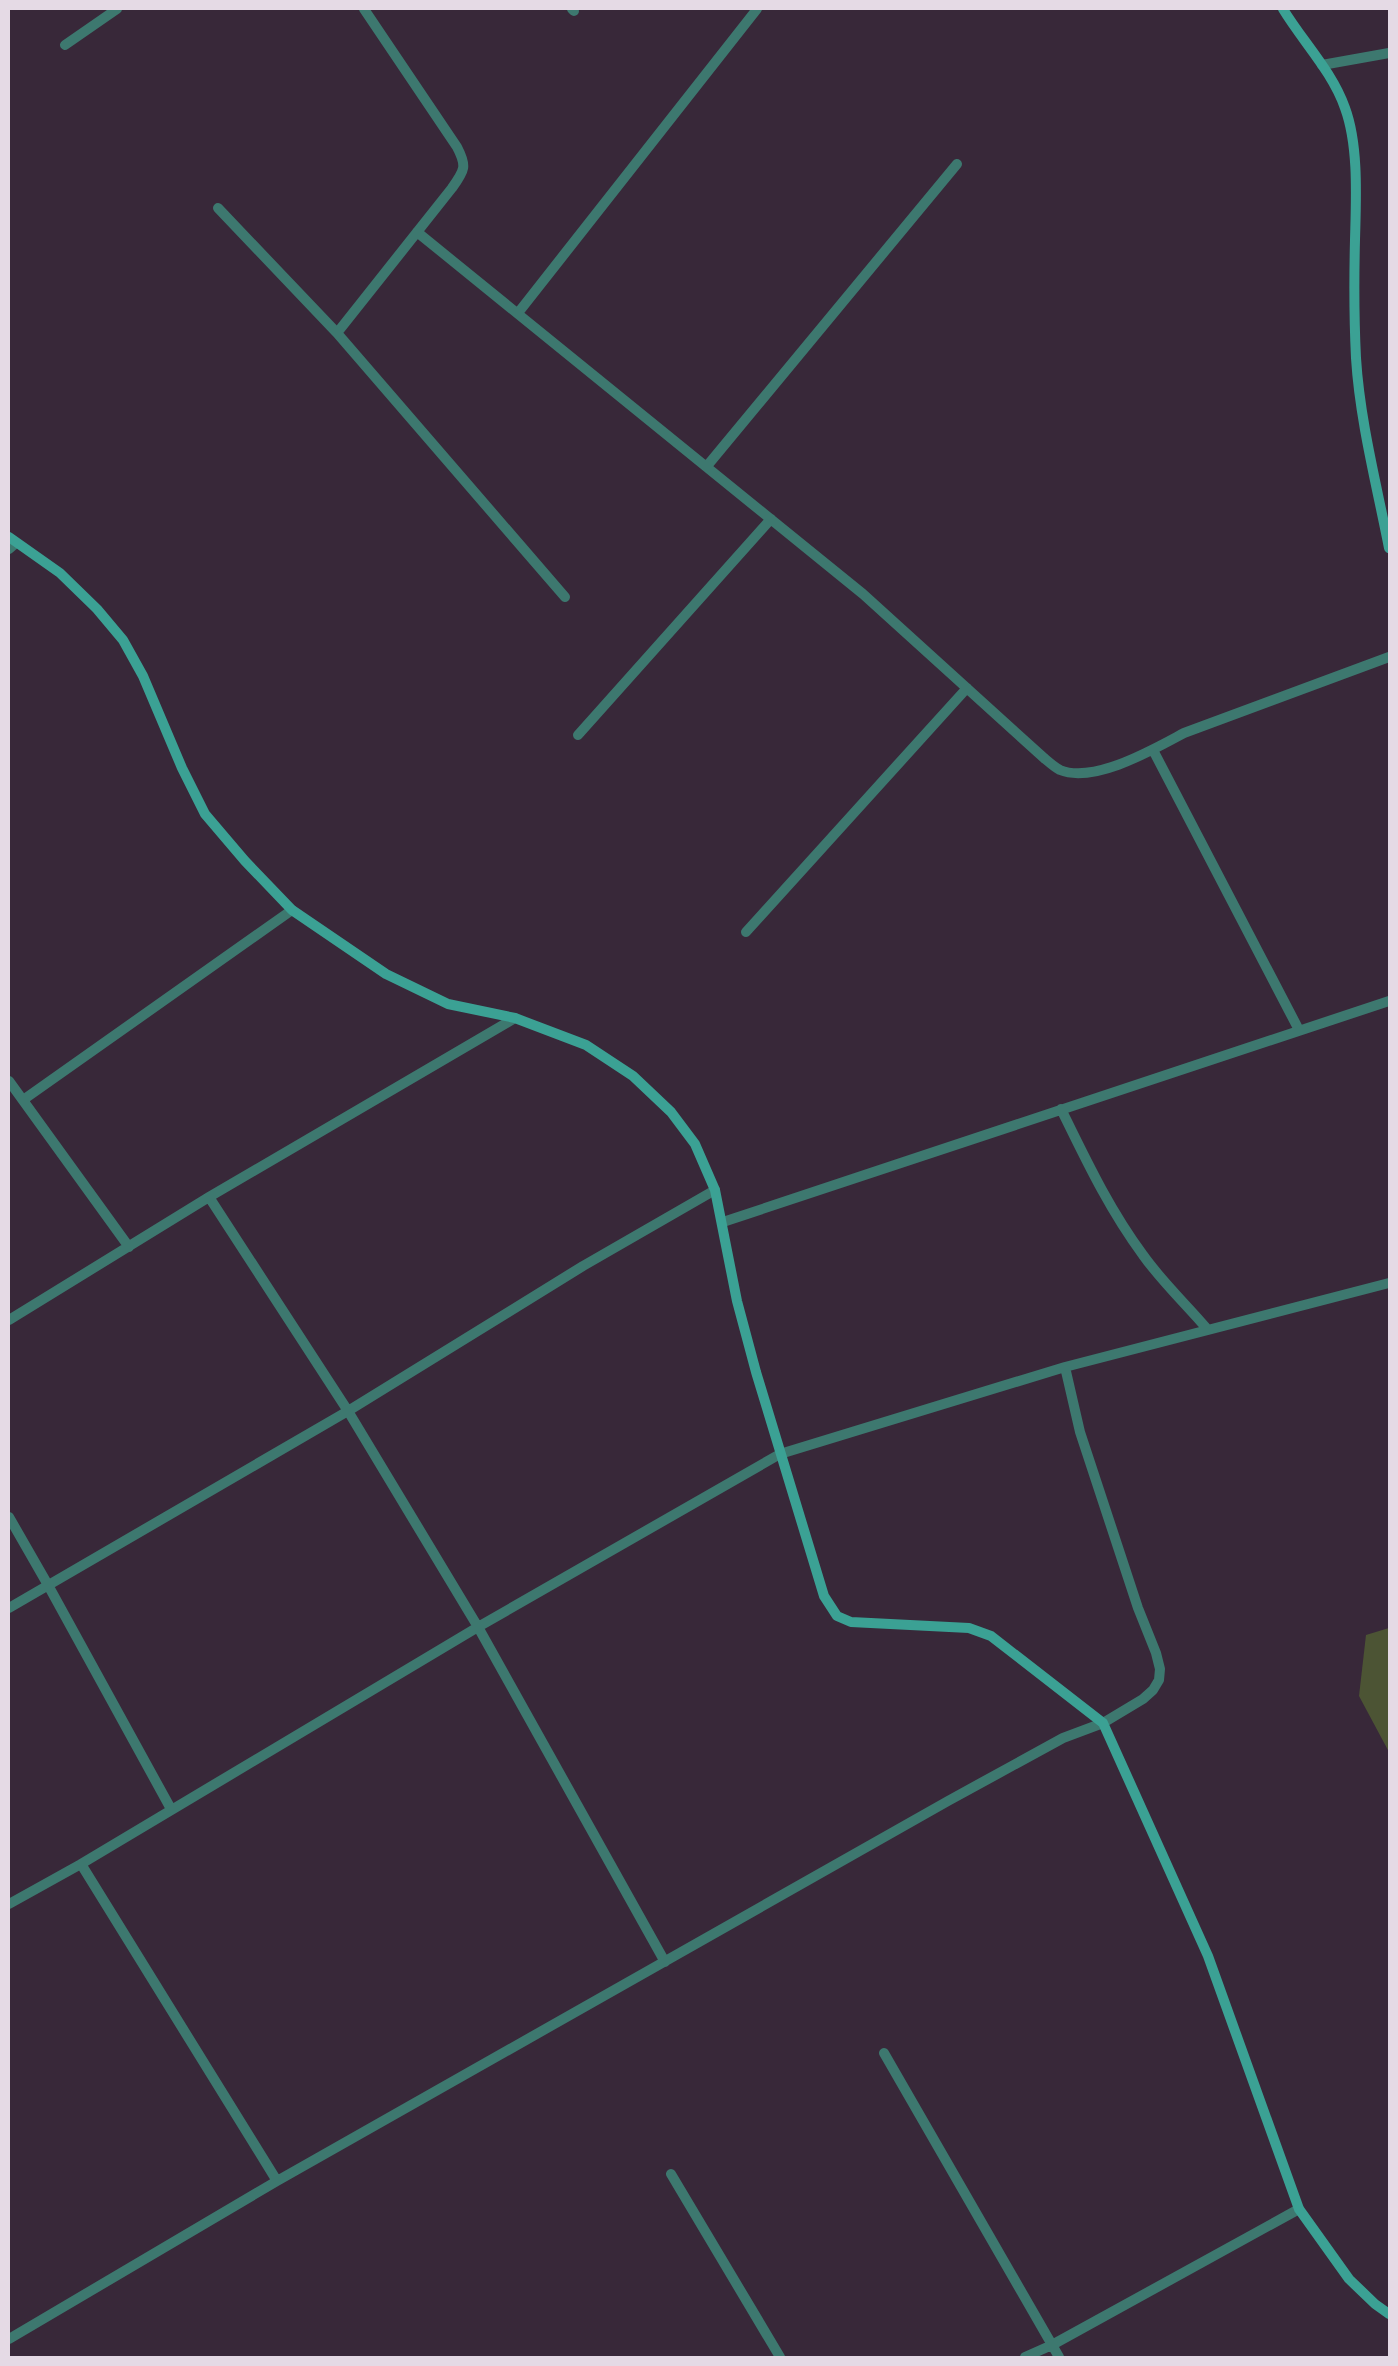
<svg xmlns="http://www.w3.org/2000/svg" width="1398" height="2366" font-family="Inter,sans-serif">
<rect width="100%" height="100%" fill="#382839"/>
<path fill="#4c5434" d="M1389 1628V1752L1359 1696 1366 1635Z"/>
<g fill="none" stroke-linecap="round" stroke-linejoin="round">
<path stroke="#3d786f" stroke-width="10" d="M572 9 574 11
M65 45 117 9
M1322 65 1389 53
M218 208 337 333 565 597
M417 232 863 594 1044 758C1049 762 1054 767 1060 770 1094 784 1154 749 1184 733L1389 657
M518 313 757 9
M337 333 452 188C465 170 467 166 457 147L364 9
M707 466 957 164
M9 549 16 543
M578 735 771 519
M1153 750 1299 1030
M746 932 967 688
M9 1081 129 1247
M23 1100 292 910
M1061 1109C1086 1160 1109 1209 1143 1255 1162 1282 1187 1305 1208 1330
M209 1197 348 1411 478 1627 665 1962
M723 1222 1389 1001
M9 1320 209 1197 515 1018
M9 1517 48 1585 171 1809
M9 1608 348 1411 583 1266 715 1190
M81 1864 277 2181
M9 1904 81 1864 478 1627 780 1454 1065 1367 1389 1283
M884 2053 1059 2357
M671 2174 780 2357
M9 2339 277 2181 948 1801 1063 1738 1103 1723 1143 1699 1153 1690 1159 1680 1160 1669 1156 1653 1138 1608 1080 1432 1065 1367
M1025 2357 1052 2345 1299 2209"/>
<path stroke="#3ba194" stroke-width="10" d="M1283 9C1303 42 1332 71 1345 108 1359 146 1356 200 1355 240 1354 279 1354 318 1356 358 1360 422 1377 486 1389 548
M9 537 60 573 97 609 123 640 143 676 182 768 205 814 245 861 292 910 386 974 448 1004 515 1018 586 1045 633 1076 671 1112 695 1144 715 1190 737 1301 756 1372 824 1596 837 1616 851 1622 969 1628 991 1636 1103 1723 1208 1956 1299 2209 1349 2279 1375 2304 1389 2314"/>
</g>
<rect width="1398" height="2366" fill="none" stroke="#e5dae5" stroke-width="20"/>
</svg>
